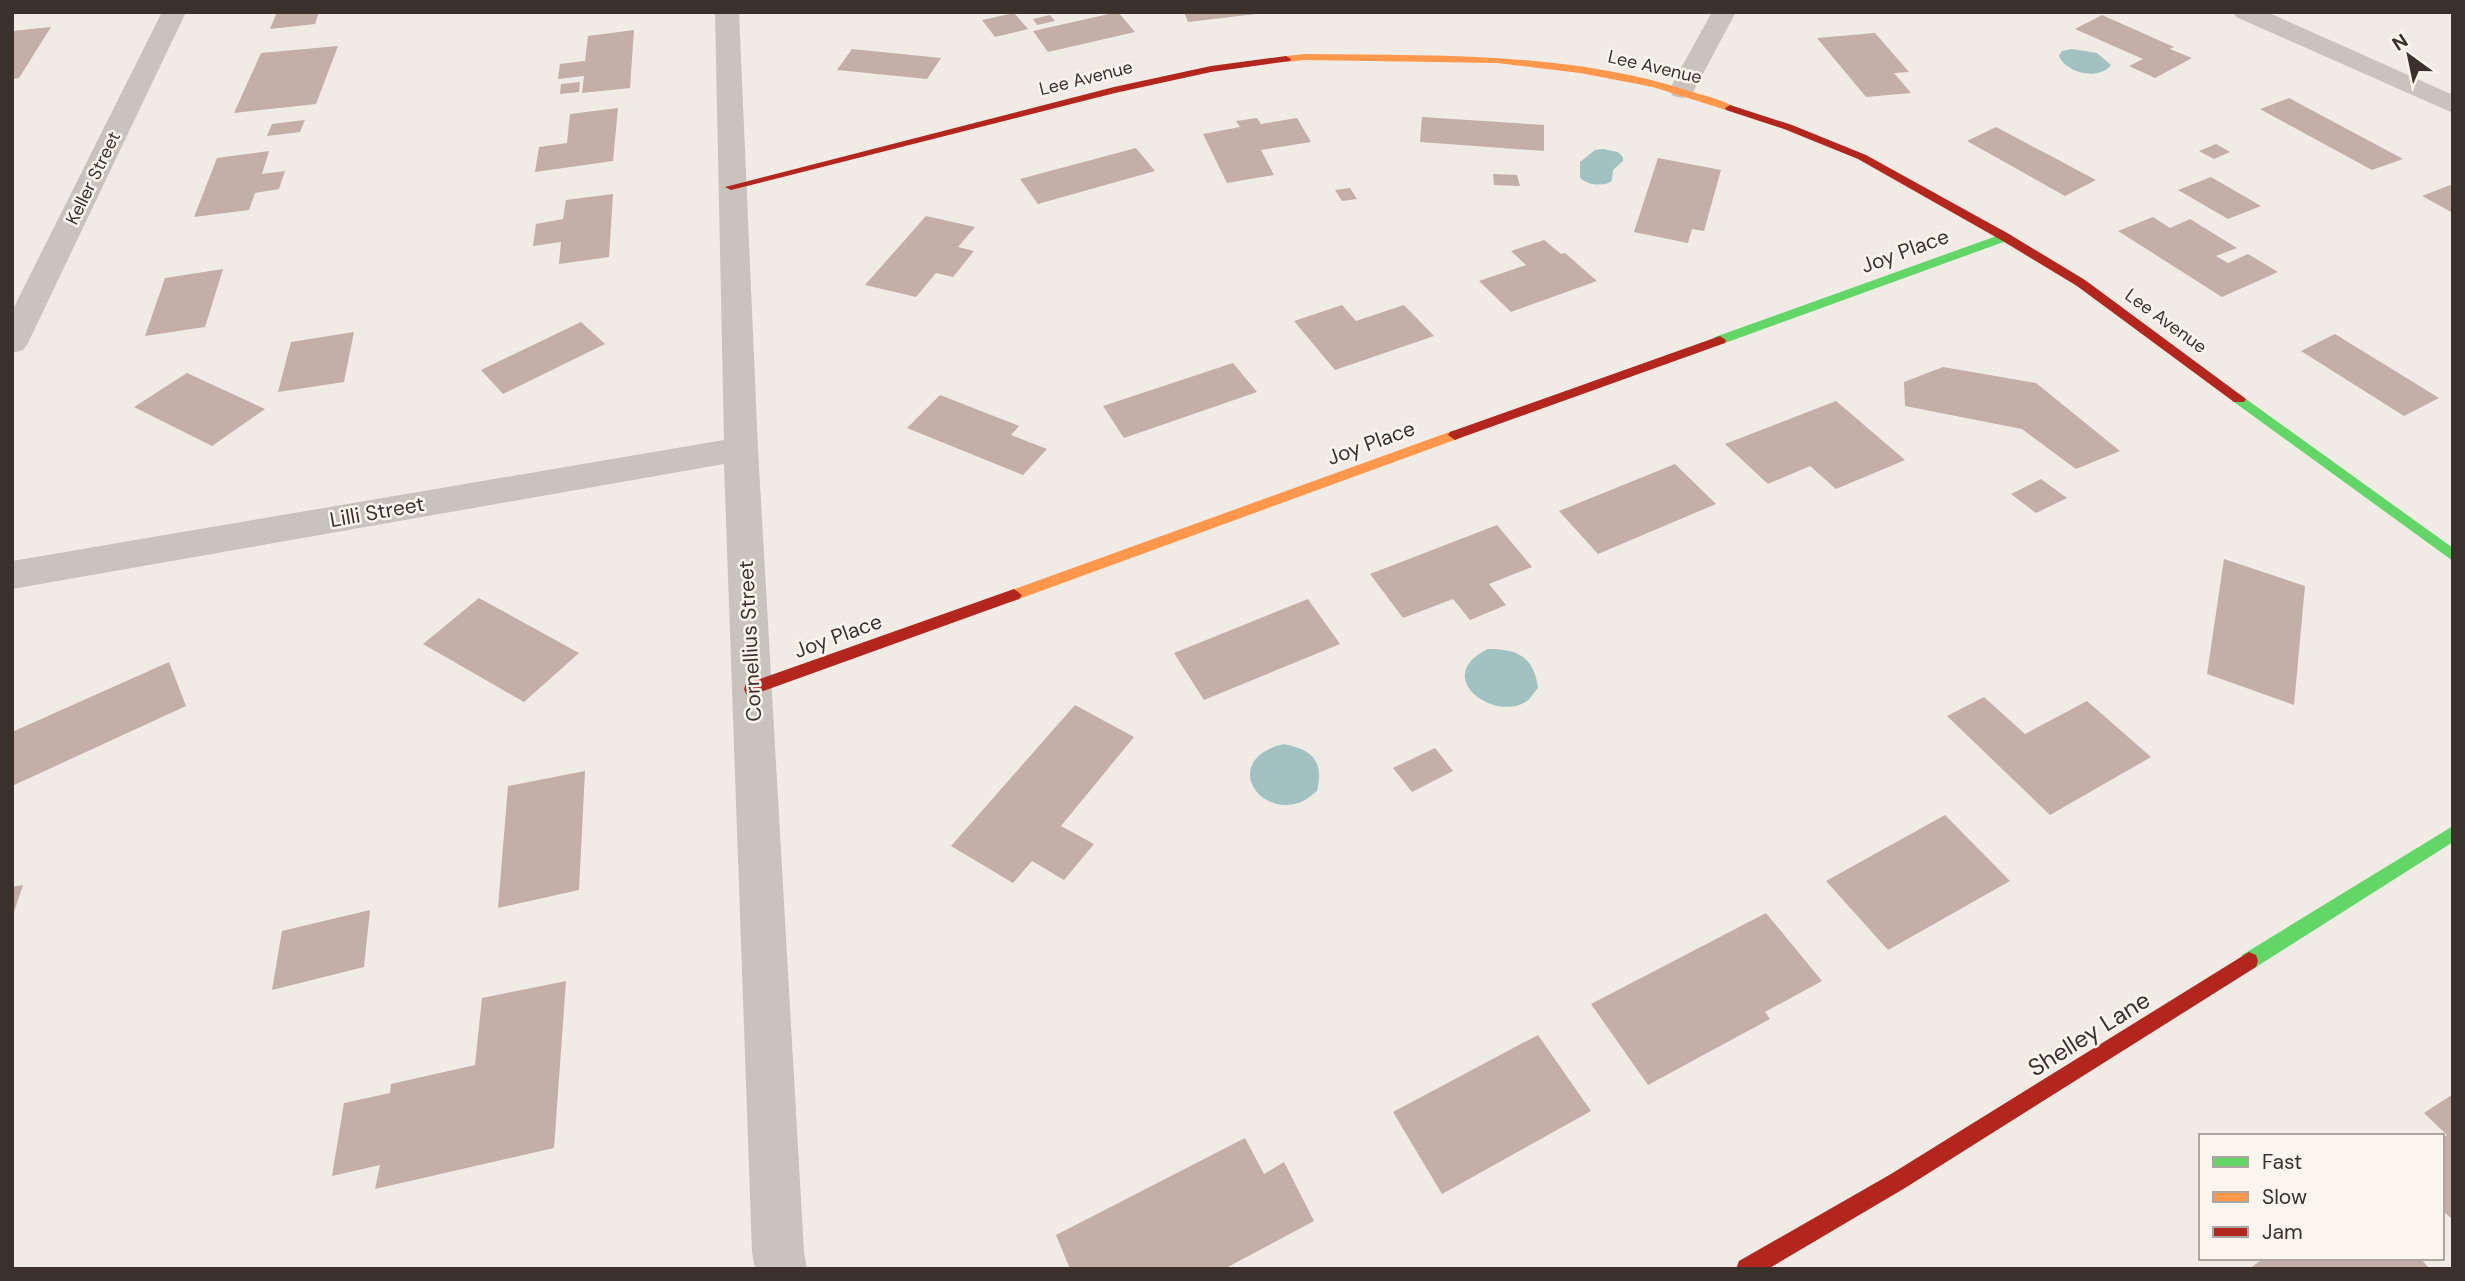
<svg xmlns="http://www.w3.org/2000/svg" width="2465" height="1281" font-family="'DM Sans',sans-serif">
<rect width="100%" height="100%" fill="#f0ebe5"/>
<path fill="#a1c2c1" d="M2072 49 2097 53 2111 65C2099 81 2066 73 2059 56L2062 51Z
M1603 149 1618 152 1623 157V161L1613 170 1612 180 1609 183C1597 186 1589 185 1580 178V162L1595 150Z
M1488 649C1517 649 1534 656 1538 688 1535 691 1531 698 1527 701 1495 723 1430 677 1488 649Z
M1284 744C1313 750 1324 761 1317 791 1312 795 1305 801 1299 803 1254 816 1223 758 1284 744Z"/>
<path fill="#c3afa7" d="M277 12H319L315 24 270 29Z
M1118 12 1135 32 1048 52 1033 31Z
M1184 12H1256V14L1188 22Z
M1014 13 1028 29 995 37 982 20Z
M1050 15 1055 21 1037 25 1033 19Z
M2102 15 2174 47 2170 49 2192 58 2155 78 2129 66 2143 59 2075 29Z
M51 27 19 78 12 79V31Z
M634 30 630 88 582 93 584 76 558 79 560 64 585 61 588 36Z
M1875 33 1909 72 1894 73 1911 93 1866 97 1817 38Z
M338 46 316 104 234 113 261 53Z
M852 49 941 58 927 79 837 70Z
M580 82 579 92 560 94 561 84Z
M2289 98 2403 159 2372 170 2260 109Z
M618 108 613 161 535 172 539 147 567 143 570 114Z
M1422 117 1544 125V151L1420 142Z
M1257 118 1261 124 1297 118 1311 142 1261 150 1274 175 1227 183 1203 134 1240 127 1236 121Z
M305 120 300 132 267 136 272 124Z
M1996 127 2096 180 2065 196 1967 141Z
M2216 144 2230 152 2214 159 2199 151Z
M1136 148 1155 171 1038 204 1020 179Z
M269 151 262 174 285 171 279 189 255 193 249 210 194 217 217 158Z
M1658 158 1721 170 1704 231 1692 229 1688 243 1634 232Z
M1493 174 1517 175 1520 186 1494 185Z
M2211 177 2261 206 2228 219 2178 190Z
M2453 184V213L2422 196Z
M1350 188 1357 199 1342 201 1335 190Z
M613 194 609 257 559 264 561 242 533 246 536 224 563 219 566 200Z
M926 216 975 227 958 247 974 251 953 277 936 273 916 297 865 285Z
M2153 217 2170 228 2190 219 2237 248 2216 256 2228 263 2248 254 2278 272 2222 297 2118 231Z
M1544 240 1561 254 1565 253 1597 281 1511 312 1479 281 1526 265 1511 251Z
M223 269 205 327 145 336 165 278Z
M1342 305 1356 321 1404 305 1434 336 1335 370 1294 321Z
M581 322 605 344 503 394 481 370Z
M354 332 344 382 278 392 291 342Z
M2335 334 2439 398 2404 416 2301 351Z
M1233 363 1257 392 1124 438 1103 406Z
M1943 367 2036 383 2120 451 2076 469 2022 429 1905 406 1904 382Z
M187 373 265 409 212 446 134 407Z
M940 395 1019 426 1011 435 1047 449 1023 475 907 428Z
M1836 401 1905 460 1836 489 1810 466 1768 484 1725 444Z
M1675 464 1716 504 1598 554 1559 511Z
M2041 479 2067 498 2036 513 2011 494Z
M1497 525 1532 567 1489 584 1506 605 1470 620 1453 599 1403 618 1370 574Z
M2224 559 2305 586 2294 705 2207 674Z
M479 598 579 653 524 702 423 644Z
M1308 599 1340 644 1204 700 1174 653Z
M169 662 186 706 12 786V732Z
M1984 697 2025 734 2087 701 2151 757 2050 815 1947 716Z
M1075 705 1134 737 1061 826 1094 844 1064 880 1032 861 1013 883 951 846Z
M1435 748 1453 771 1412 792 1393 768Z
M585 771 579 890 498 908 508 786Z
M1945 815 2010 881 1888 950 1826 881Z
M23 885 13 915H12V887Z
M370 910 364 967 272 990 282 931Z
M1766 913 1822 981 1765 1012 1770 1019 1648 1085 1591 1004Z
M566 981 554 1148 375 1189 380 1165 332 1176 344 1103 390 1093 391 1084 475 1065 482 998Z
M1538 1035 1591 1111 1442 1194 1393 1112Z
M2453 1094V1220L2442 1210V1138L2447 1135 2424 1113Z
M1245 1138 1264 1174 1284 1162 1314 1221 1224 1269H1070L1056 1235Z
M2264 1258H2420L2430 1269H2249Z"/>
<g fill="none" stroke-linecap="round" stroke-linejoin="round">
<path fill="#c9c3be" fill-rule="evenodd" d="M162 12H186L28 343 23 350 12 353V311Z
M715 12H739L758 449 804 1252 807 1269H755L752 1252 724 464 12 589V561L724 440Z
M1712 12H1736L1691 96 1682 98 1673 96 1669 90Z
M2233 12H2267L2453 95V113L2236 17Z"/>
<path fill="#63d668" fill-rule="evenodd" d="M2005 233 2009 234V240L1725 343 1720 344 1714 340 1715 337Z
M2239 394 2453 548V561L2234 402 2232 399 2234 396Z
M2453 826V842L2256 967 2249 970 2242 967 2240 961 2242 955Z"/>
<path fill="#ff974d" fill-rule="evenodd" d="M1305 54C1432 56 1563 51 1686 90 1701 95 1723 99 1735 108L1726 110 1653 87 1580 73 1497 63 1305 60 1286 62 1281 59 1286 56Z
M1455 430 1462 435 1460 438 1019 599 1014 601 1006 595 1009 591Z"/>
<path fill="#b3261e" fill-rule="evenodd" d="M1286 56 1291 59 1290 61 1211 72 1115 93 731 190 725 187 1114 87 1211 66Z
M1730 105 1792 125 1866 155 2009 234 2085 280 2246 399 2244 402H2234L2077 286 2001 240 1858 159 1784 129 1726 110 1725 108Z
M1720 336 1726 340 1725 343 1460 438 1455 440 1448 435 1450 432Z
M1014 589 1022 595 1019 599 752 695 746 694 744 689 746 684Z
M2249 952 2256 955 2258 961 2256 967 1905 1188 1768 1269H1736L1739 1261 1891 1174Z"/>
</g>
<g text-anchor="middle" stroke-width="5" stroke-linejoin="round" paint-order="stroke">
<g font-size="18" fill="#3b302b" stroke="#fbf5ee">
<text transform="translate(1655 67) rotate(13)" y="6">Lee Avenue</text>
<text transform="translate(1086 78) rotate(-14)" y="6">Lee Avenue</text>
<text transform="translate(93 178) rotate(-64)" y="6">Keller Street</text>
<text transform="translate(2166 321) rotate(36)" y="6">Lee Avenue</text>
</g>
<g font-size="21" fill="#3b302b" stroke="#fbf5ee">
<text transform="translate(1905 251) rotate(-20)" y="7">Joy Place</text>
<text transform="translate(1371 443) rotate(-20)" y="7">Joy Place</text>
<text transform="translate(377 512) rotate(-10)" y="7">Lilli Street</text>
<text transform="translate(838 636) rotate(-20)" y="7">Joy Place</text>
<text transform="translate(750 641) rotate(-93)" y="7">Cornellius Street</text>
</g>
<g font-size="24" fill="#3b302b" stroke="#fbf5ee">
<text transform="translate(2089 1034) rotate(-32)" y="8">Shelley Lane</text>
</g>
</g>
<rect width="2465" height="1281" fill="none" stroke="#3b302b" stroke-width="28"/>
<rect x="2199" y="1134" width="245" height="126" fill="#fbf5ee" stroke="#aea6a0" stroke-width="2"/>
<rect x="2213" y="1157" width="35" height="10" fill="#63d668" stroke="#aea6a0" stroke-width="2"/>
<text x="2262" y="1169" font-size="21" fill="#3b302b">Fast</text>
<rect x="2213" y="1192" width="35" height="10" fill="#ff974d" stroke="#aea6a0" stroke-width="2"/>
<text x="2262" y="1204" font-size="21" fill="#3b302b">Slow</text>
<rect x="2213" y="1227" width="35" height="10" fill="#b3261e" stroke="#aea6a0" stroke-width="2"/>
<text x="2262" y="1239" font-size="21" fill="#3b302b">Jam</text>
<g transform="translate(2409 56) rotate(327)" stroke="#fbf5ee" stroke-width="5" paint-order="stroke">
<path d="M0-5L12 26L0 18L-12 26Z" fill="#3b302b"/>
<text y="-10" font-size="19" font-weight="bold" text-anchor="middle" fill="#3b302b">N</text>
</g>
</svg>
